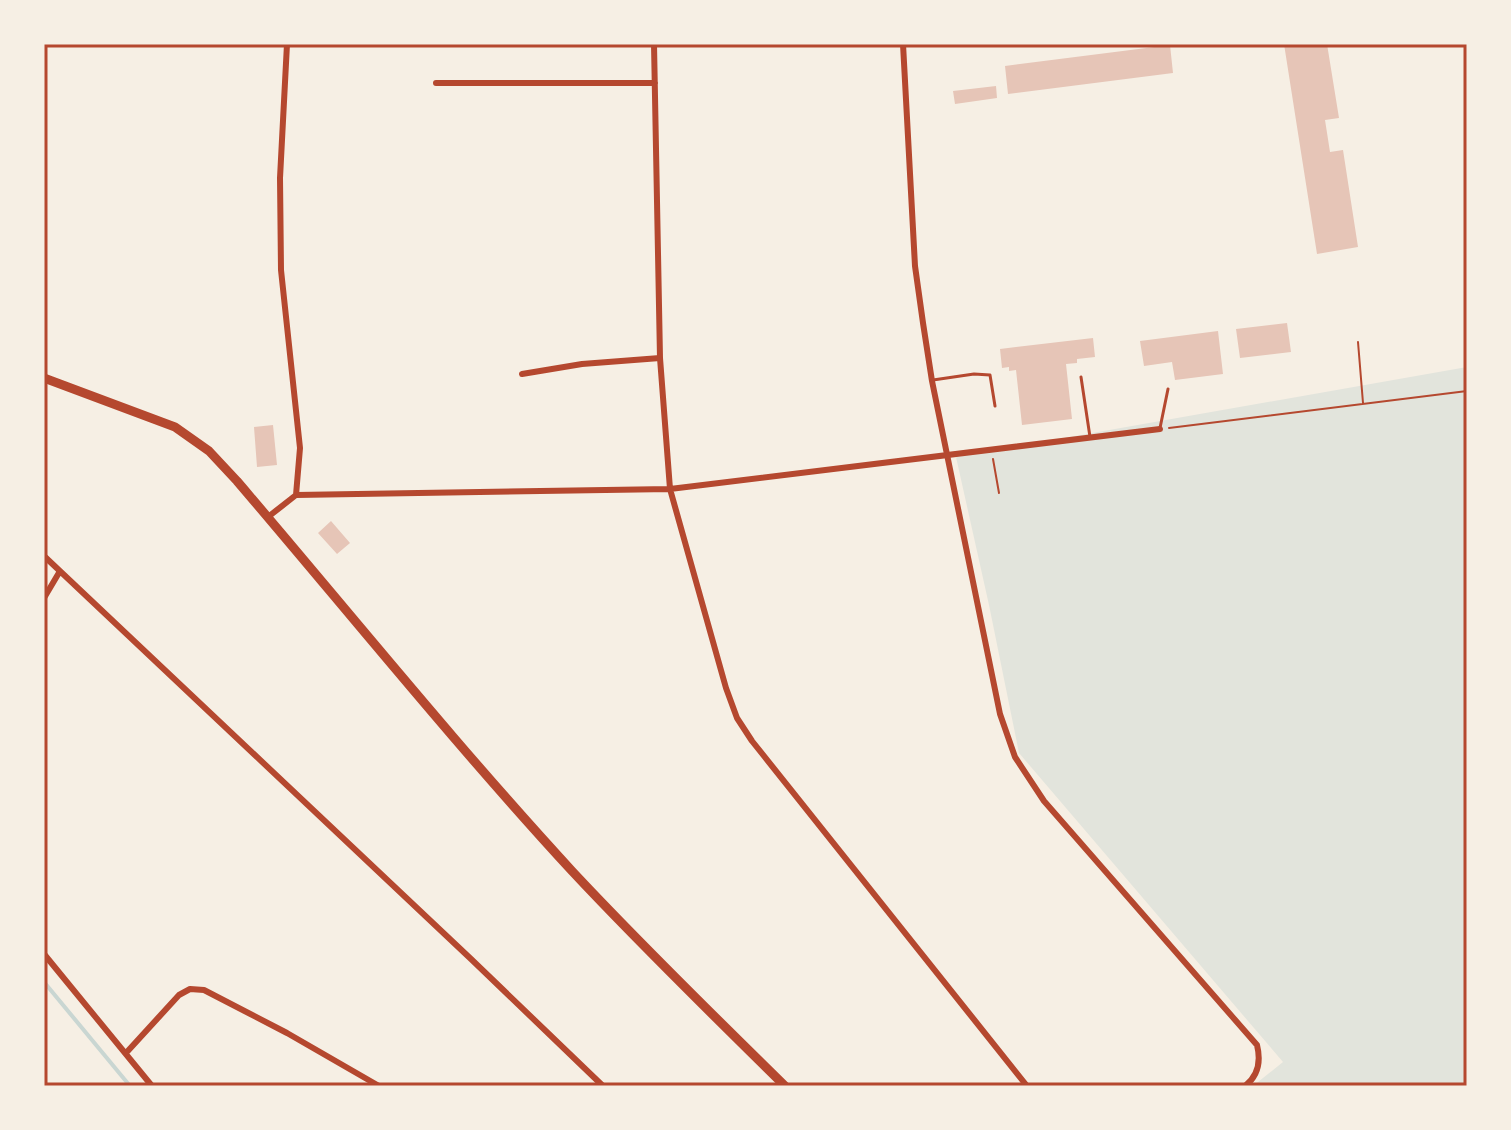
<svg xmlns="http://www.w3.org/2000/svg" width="1511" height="1130" font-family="Spectral,serif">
<rect width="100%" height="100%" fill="#f6efe4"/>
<path fill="#e2e4dc" d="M1467 367V1086H1253L1283 1062 1019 753 989 605 956 457Z"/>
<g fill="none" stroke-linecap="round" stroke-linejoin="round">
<path stroke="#c9d6d2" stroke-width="4" d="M44 982 130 1086"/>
</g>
<path fill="#e6c5b7" d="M1284 44H1327L1339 118 1325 120 1330 152 1343 150 1358 247 1317 254Z
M1170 45 1173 73 1008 94 1005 66Z
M996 86 997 98 955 104 953 91Z
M1287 323 1291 352 1240 358 1236 329Z
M1218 331 1223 374 1175 380 1172 362 1144 366 1140 341Z
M1093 338 1095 357 1077 359V363L1066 364 1072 419 1022 425 1016 370 1009 371V367L1002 368 1000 349Z
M273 425 277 465 257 467 254 427Z
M331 521 350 543 337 554 318 533Z"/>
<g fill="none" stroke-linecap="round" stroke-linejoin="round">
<path stroke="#b5482f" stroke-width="2" d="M1358 342 1363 403
M1169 428 1467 391
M993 459 999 493"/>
<path stroke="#b5482f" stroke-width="3" d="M1081 377 1090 437
M933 380 974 374 990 375 995 406
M1160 428 1168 389"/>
<path stroke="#b5482f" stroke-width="6" d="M287 44 280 178 281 270 300 448 296 495
M654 44 660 358 670 489 726 688 737 718 752 741 1027 1086
M903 44 915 266 923 323 932 381 1000 714 1015 757 1044 801 1257 1045C1261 1061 1259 1075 1245 1086
M436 83H655
M522 374 582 364 660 358
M296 495 670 489 1160 429
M268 517 296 495
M44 556 471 959 603 1086
M44 598 60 571
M44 954 152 1086
M126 1053 179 995 190 989 204 990 287 1033 379 1086"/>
<path stroke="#b5482f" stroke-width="9" d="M44 378 175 427 209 451 237 481C348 611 456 745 572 871 641 945 713 1015 785 1086"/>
</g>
<rect width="1511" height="1130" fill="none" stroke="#f6efe4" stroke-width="92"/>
<rect x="46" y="46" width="1419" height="1038" fill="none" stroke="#b5482f" stroke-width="3"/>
</svg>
